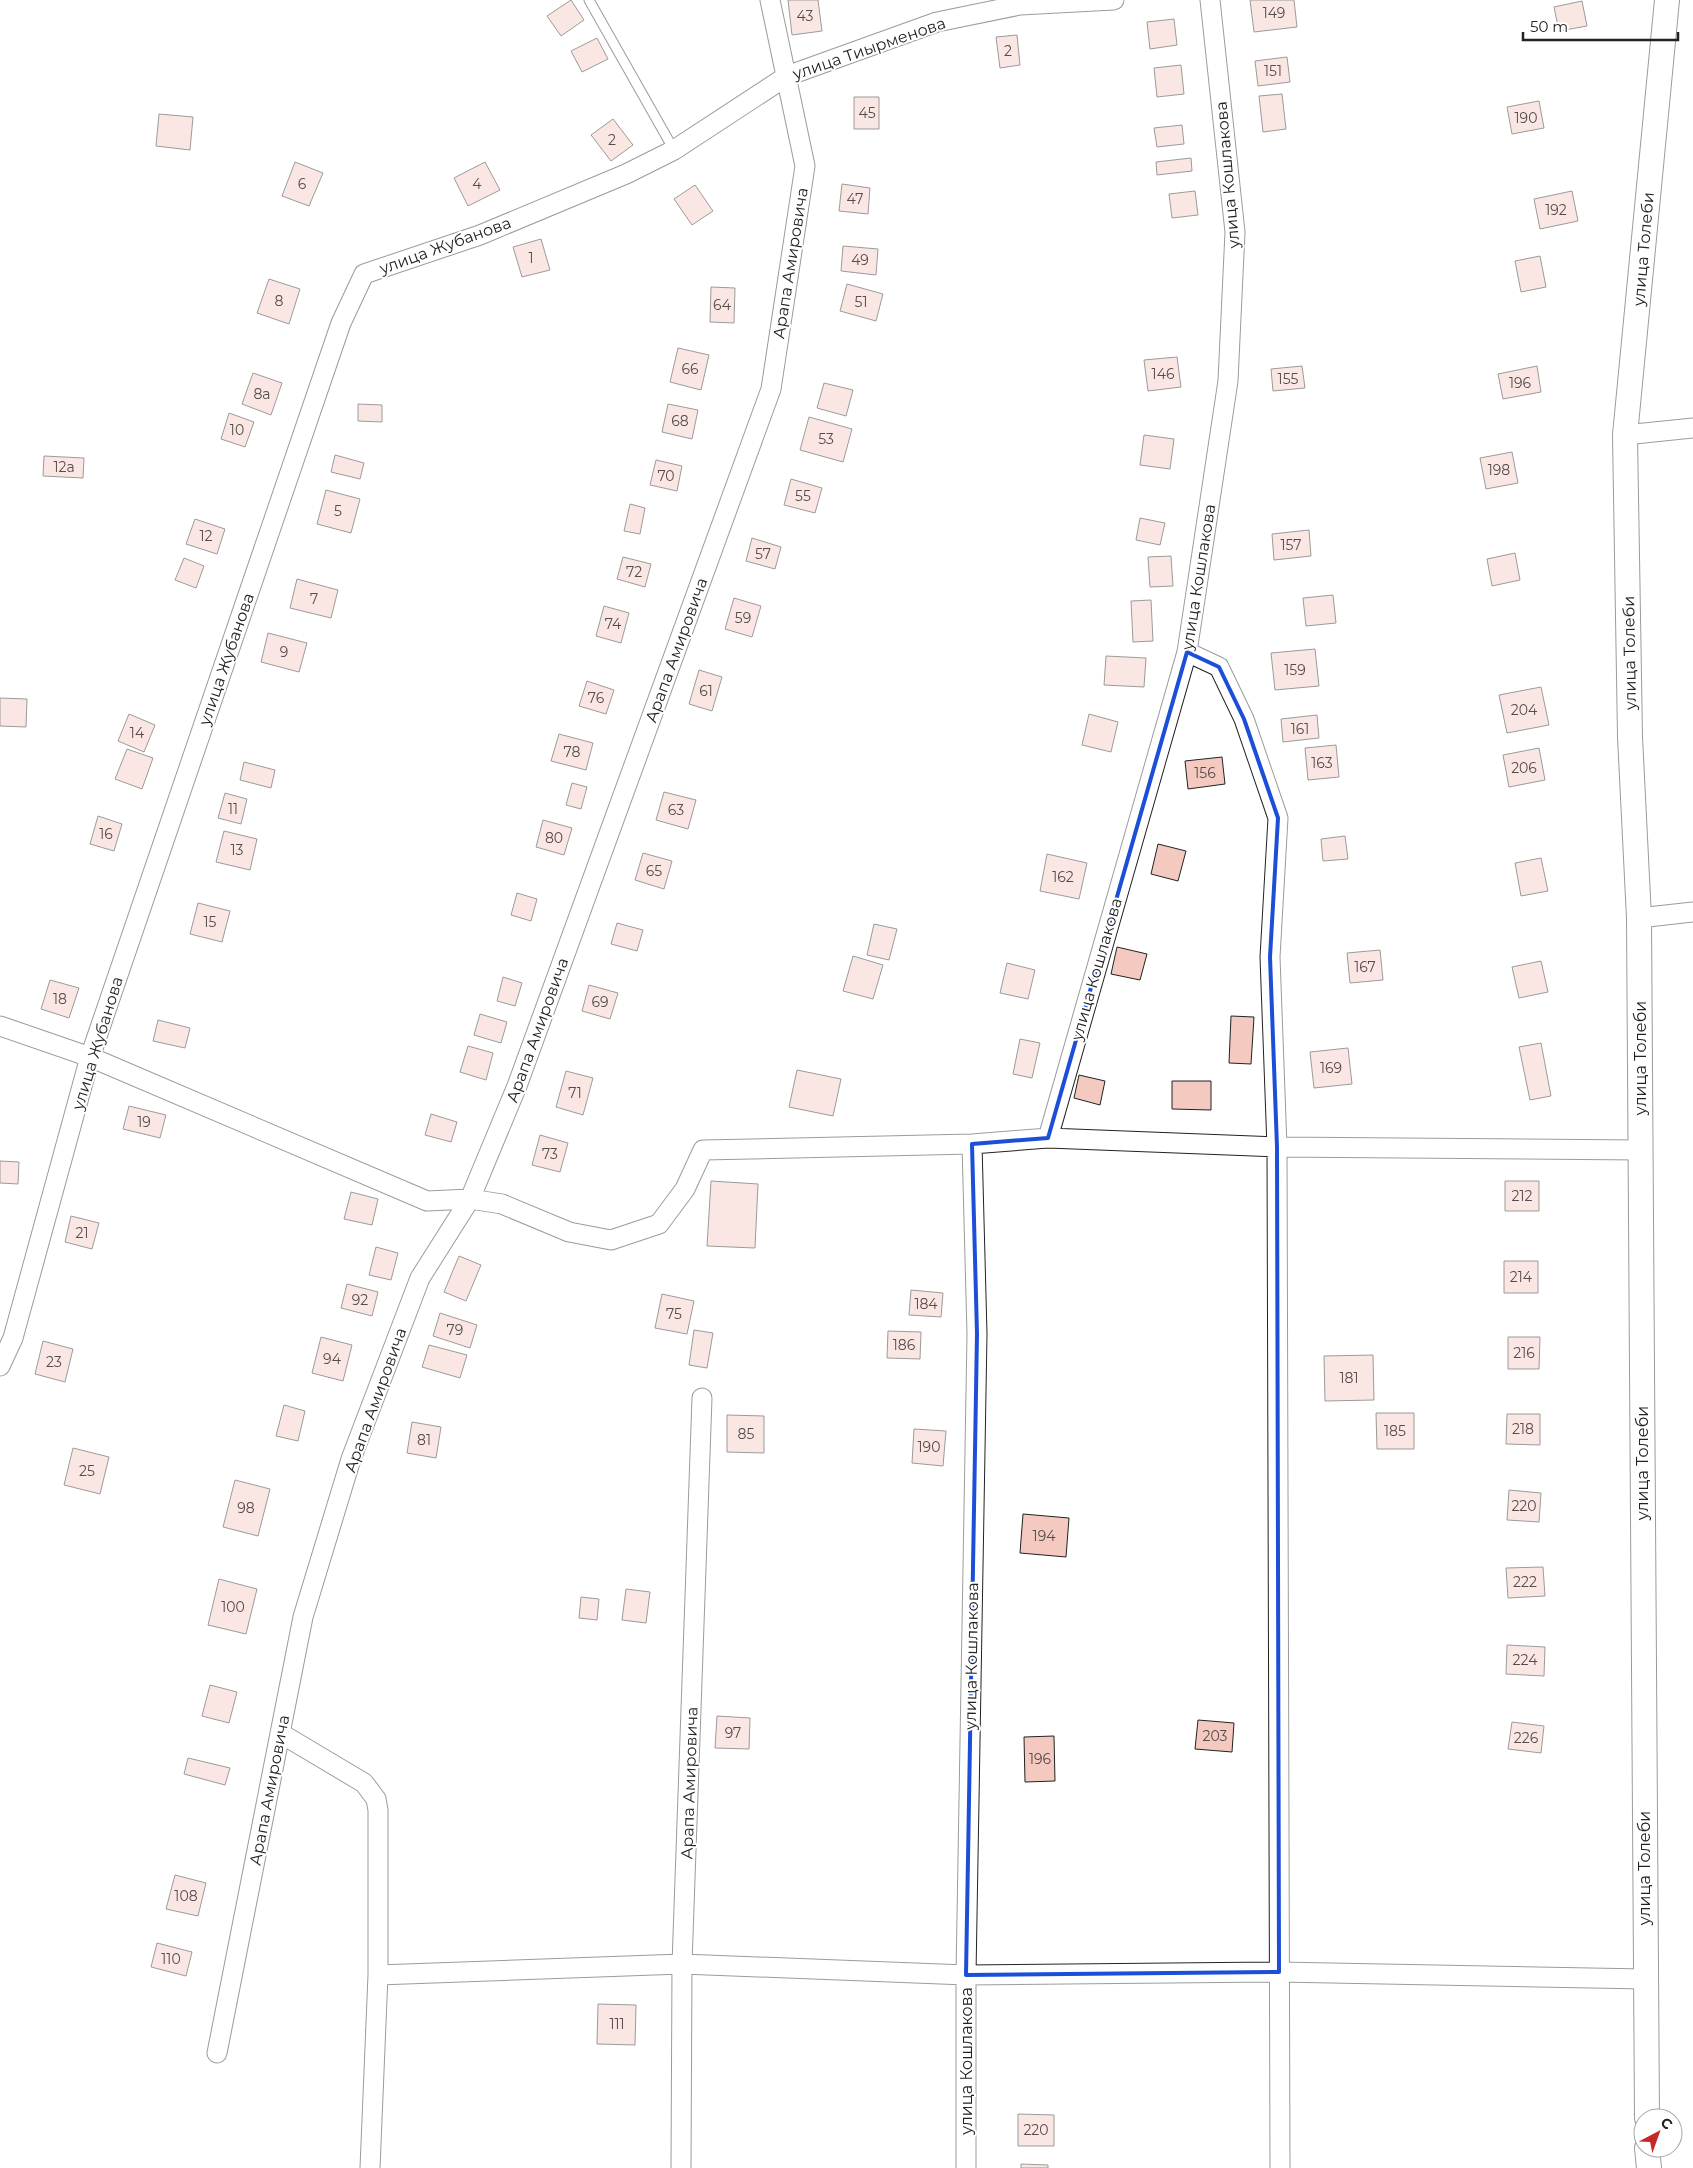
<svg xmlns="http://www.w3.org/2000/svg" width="1693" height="2168" font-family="Montserrat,sans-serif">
<rect width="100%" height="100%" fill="#fff"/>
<path fill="#f3c9c0" stroke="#222" d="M571 0 584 20 561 36 547 16Z
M788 0H818L822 31 792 35Z
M1250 0H1294L1297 27 1254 32Z
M1582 1 1587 26 1559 31 1554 7Z
M1174 19 1177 45 1150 49 1147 22Z
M1017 35 1020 65 1000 68 996 37Z
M597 38 608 59 582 72 571 51Z
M1287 57 1290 82 1258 86 1255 61Z
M1181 65 1184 94 1157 97 1154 68Z
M1282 94 1286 129 1263 132 1259 96Z
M854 97H879V129H854Z
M1539 101 1544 128 1512 134 1507 107Z
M159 114 193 117 190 150 156 146Z
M613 119 633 145 611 161 591 135Z
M1182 125 1184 144 1157 147 1154 128Z
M1191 158 1192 171 1157 175 1156 162Z
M295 162 323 173 309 206 282 196Z
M485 162 500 190 468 206 454 178Z
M842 184 870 188 868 214 839 211Z
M695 185 713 211 692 225 674 199Z
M1195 191 1198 215 1172 218 1169 194Z
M1572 191 1578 221 1540 229 1534 199Z
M541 239 550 270 522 277 513 247Z
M843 246 878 249 876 275 841 271Z
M1540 256 1546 287 1521 292 1515 261Z
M269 279 300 289 289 324 257 313Z
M847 284 883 294 876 321 840 311Z
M711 287 735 288 734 323 710 322Z
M678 348 709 355 701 390 670 382Z
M1177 357 1181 387 1148 391 1144 360Z
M1302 366 1305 388 1273 391 1271 369Z
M1537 366 1541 392 1503 399 1498 374Z
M253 373 282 383 271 415 242 404Z
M824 383 853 390 846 416 817 408Z
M358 404 382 405V422L358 421Z
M668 404 698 410 692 439 662 432Z
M229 413 254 422 245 447 221 439Z
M809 417 852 429 843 462 800 450Z
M1144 435 1174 439 1170 469 1140 465Z
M1512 452 1518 483 1486 489 1480 458Z
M335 455 364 463 360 479 331 472Z
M44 456 84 458 83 478 43 476Z
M656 460 682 466 677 491 650 485Z
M791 479 822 488 815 513 784 505Z
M326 490 360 499 351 533 317 524Z
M630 504 645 508 640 534 624 531Z
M1140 518 1165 523 1160 545 1136 540Z
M195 519 225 529 217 554 186 544Z
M1309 530 1311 556 1274 560 1272 534Z
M752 538 781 547 775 569 746 561Z
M1515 553 1520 580 1492 586 1487 559Z
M1171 556 1173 586 1150 587 1148 557Z
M623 557 651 564 645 587 617 579Z
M184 558 204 566 196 588 175 580Z
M297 579 338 590 331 618 290 608Z
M1333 595 1336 623 1306 626 1303 598Z
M734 598 761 606 752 637 725 629Z
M1151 600 1153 641 1133 642 1131 601Z
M604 606 629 613 621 643 596 636Z
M268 633 307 643 299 672 261 662Z
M1315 649 1319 686 1275 690 1271 653Z
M1106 656 1146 658 1144 687 1104 685Z
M699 670 722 677 712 711 689 704Z
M587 681 614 690 606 714 579 706Z
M1541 687 1549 725 1507 733 1499 695Z
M0 698 27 699 26 727 0 726Z
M129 714 155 725 144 752 118 741Z
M1089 714 1118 722 1111 752 1082 745Z
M1317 715 1319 738 1283 742 1281 719Z
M559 734 593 743 586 770 551 761Z
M1336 745 1339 777 1308 780 1305 748Z
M1539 748 1545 780 1509 787 1503 755Z
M127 749 153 758 142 789 115 779Z
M1222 757 1225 784 1188 789 1185 761Z
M244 762 275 770 271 788 240 780Z
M572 783 587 787 581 809 566 805Z
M664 792 696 800 688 829 656 820Z
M225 793 247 799 241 824 218 818Z
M98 816 122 824 114 851 90 844Z
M543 820 572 828 564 855 536 847Z
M224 831 257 839 250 870 216 862Z
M1345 836 1348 859 1323 861 1321 839Z
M1158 844 1186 851 1178 881 1151 874Z
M643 853 672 861 664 889 635 880Z
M1047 854 1087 863 1079 899 1040 891Z
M1541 858 1548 891 1521 896 1515 863Z
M517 893 537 899 531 921 511 915Z
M198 903 230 911 222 942 190 934Z
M617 923 643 930 637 951 611 944Z
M874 924 897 929 889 960 867 955Z
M1117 947 1147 954 1140 980 1111 974Z
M1380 950 1383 980 1350 983 1347 953Z
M853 956 883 965 873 999 843 991Z
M1541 961 1548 992 1519 998 1512 967Z
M1007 963 1035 970 1028 999 1000 993Z
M503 977 522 983 515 1006 497 1001Z
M50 980 79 988 69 1018 41 1009Z
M589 985 618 993 610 1019 582 1011Z
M480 1014 507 1022 501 1043 474 1035Z
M1231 1016 1254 1017 1251 1064 1229 1063Z
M158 1020 190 1028 185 1048 153 1041Z
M1020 1039 1040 1043 1032 1078 1013 1074Z
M1541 1043 1551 1096 1530 1100 1519 1047Z
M468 1046 493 1053 486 1080 460 1072Z
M1348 1048 1352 1084 1314 1088 1310 1052Z
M797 1070 841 1079 833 1116 789 1107Z
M566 1071 593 1078 583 1115 556 1107Z
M1079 1075 1105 1081 1100 1105 1074 1098Z
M1172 1081H1211V1110L1172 1109Z
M129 1106 166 1115 160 1138 123 1129Z
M431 1114 457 1122 451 1142 425 1135Z
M540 1135 568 1143 560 1172 532 1165Z
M0 1161 19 1162 18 1184 0 1183Z
M711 1181 758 1184 755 1248 707 1246Z
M1505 1181H1539V1211H1505Z
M351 1192 378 1199 372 1225 344 1219Z
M71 1216 99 1223 92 1249 65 1242Z
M376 1247 398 1253 391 1280 369 1275Z
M459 1256 481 1265 466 1301 444 1292Z
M1504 1261H1538V1293H1504Z
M347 1284 378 1292 372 1316 341 1308Z
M911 1290 943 1293 941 1317 909 1315Z
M662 1294 694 1301 687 1334 655 1328Z
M440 1313 477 1325 470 1348 433 1336Z
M694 1330 713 1333 707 1368 689 1365Z
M888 1331 921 1332 920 1359 887 1358Z
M321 1337 352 1345 343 1381 312 1373Z
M1508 1337H1540L1539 1369H1508Z
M43 1341 73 1349 65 1382 35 1374Z
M429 1345 467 1355 460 1378 422 1367Z
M1373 1355 1374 1400 1325 1401 1324 1356Z
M284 1405 305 1411 298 1441 276 1436Z
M1376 1413H1414V1449H1377Z
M1507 1414H1540V1445L1506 1444Z
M727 1415 764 1416V1453L727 1452Z
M412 1422 441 1427 436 1458 407 1453Z
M914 1429 946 1431 943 1466 912 1463Z
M73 1448 109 1457 100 1494 64 1485Z
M235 1480 270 1489 258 1536 223 1527Z
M1509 1490 1541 1493 1539 1522 1507 1520Z
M1023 1514 1069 1518 1066 1557 1020 1553Z
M1543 1567 1545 1596 1508 1598 1506 1568Z
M219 1579 257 1589 246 1634 208 1625Z
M626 1589 650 1592 646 1623 622 1620Z
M581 1597 599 1599 597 1620 579 1618Z
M1507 1645 1545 1647 1544 1676 1506 1674Z
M210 1685 237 1692 229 1723 202 1716Z
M717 1716 750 1718 749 1749 715 1748Z
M1198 1720 1234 1723 1232 1752 1195 1749Z
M1512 1722 1544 1726 1541 1753 1508 1749Z
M1054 1736 1055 1781 1025 1782 1024 1737Z
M188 1758 230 1768 225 1785 184 1774Z
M175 1875 206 1883 198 1916 166 1909Z
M157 1943 192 1952 186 1976 151 1967Z
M598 2004 636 2005 635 2045 597 2044Z
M1018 2114 1054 2115V2146H1018Z
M1021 2164 1048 2165V2168H1021Z"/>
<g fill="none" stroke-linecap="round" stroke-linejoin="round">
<defs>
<path id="service" d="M589 0 674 150"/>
<path id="minor" d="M1625 435 1693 428
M1187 652 1219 667 1244 719 1278 818 1270 957 1277 1147 1280 2168
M1639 918 1693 912
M0 1026 90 1057 427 1201 470 1199 502 1204 569 1232 611 1240 659 1224 685 1189 703 1150 972 1144 1048 1138 1277 1147 1640 1150
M1048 1138 1187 652 1228 381 1235 232 1210 0
M0 1366 13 1338 90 1057 341 323 364 274 480 235 626 174 674 150 787 76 937 22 1020 5 1114 0
M280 1733 364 1783 376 1799 378 1810V1975
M217 2053 303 1617 351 1459 420 1278 470 1199 517 1086 771 389 805 166 770 0
M370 2168 378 1975 682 1964 966 1975 1279 1972 1645 1979
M681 2168 682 1964 702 1398
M966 2168V1975L977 1334 972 1144"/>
<path id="tertiary" d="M1647 2118 1639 918 1630 737 1625 435 1667 0
M1647 2148 1649 2168"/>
</defs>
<use href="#service" stroke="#222" stroke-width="11"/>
<use href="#minor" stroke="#222" stroke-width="21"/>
<use href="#tertiary" stroke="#222" stroke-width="26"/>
<use href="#service" stroke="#fff" stroke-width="9"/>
<use href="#minor" stroke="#fff" stroke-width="19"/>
<use href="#tertiary" stroke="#fff" stroke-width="24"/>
</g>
<path d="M0 0H1693V2168H0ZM1187 652 1219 667 1244 719 1278 818 1270 957 1277 1147 1279 1972 966 1975 977 1334 972 1144 1048 1138Z" fill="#fff" fill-opacity=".55" fill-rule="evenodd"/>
<path fill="none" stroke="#1d4ed8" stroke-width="4" stroke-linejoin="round" d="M1187 652 1219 667 1244 719 1278 818 1270 957 1277 1147 1279 1972 966 1975 977 1334 972 1144 1048 1138Z"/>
<g text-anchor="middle" stroke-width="4" stroke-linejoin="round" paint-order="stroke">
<g font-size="14" fill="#564c4a">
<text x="1274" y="18">149</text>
<text x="805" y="21">43</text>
<text x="1008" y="56">2</text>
<text x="1273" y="76">151</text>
<text x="867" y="118">45</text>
<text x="1526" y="123">190</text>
<text x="612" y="145">2</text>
<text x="302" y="189">6</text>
<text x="477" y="189">4</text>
<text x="855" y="204">47</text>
<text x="1556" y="215">192</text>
<text x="531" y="263">1</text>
<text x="860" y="265">49</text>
<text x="279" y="306">8</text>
<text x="861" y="307">51</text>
<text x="722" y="310">64</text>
<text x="690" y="374">66</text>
<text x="1163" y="379">146</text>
<text x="1288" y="384">155</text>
<text x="1520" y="388">196</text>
<text x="262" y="399">8а</text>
<text x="680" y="426">68</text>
<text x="237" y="435">10</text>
<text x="826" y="444">53</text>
<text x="64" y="472">12а</text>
<text x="1499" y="475">198</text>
<text x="666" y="481">70</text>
<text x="803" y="501">55</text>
<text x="338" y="516">5</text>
<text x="206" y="541">12</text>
<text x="1291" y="550">157</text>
<text x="763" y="559">57</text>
<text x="634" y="577">72</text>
<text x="314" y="604">7</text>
<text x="743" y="623">59</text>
<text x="613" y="629">74</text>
<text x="284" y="657">9</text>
<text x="1295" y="675">159</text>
<text x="706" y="696">61</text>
<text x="596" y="703">76</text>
<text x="1524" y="715">204</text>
<text x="1300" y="734">161</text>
<text x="137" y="738">14</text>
<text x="572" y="757">78</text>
<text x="1322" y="768">163</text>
<text x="1524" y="773">206</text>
<text x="1205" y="778">156</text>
<text x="233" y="814">11</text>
<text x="676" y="815">63</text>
<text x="106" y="839">16</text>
<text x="554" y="843">80</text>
<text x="237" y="855">13</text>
<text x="654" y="876">65</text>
<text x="1063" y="882">162</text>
<text x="210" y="927">15</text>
<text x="1365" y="972">167</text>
<text x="60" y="1004">18</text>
<text x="600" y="1007">69</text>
<text x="1331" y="1073">169</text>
<text x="575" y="1098">71</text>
<text x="144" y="1127">19</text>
<text x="550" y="1159">73</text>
<text x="1522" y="1201">212</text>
<text x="82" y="1238">21</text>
<text x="1521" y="1282">214</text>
<text x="360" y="1305">92</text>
<text x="926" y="1309">184</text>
<text x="674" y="1319">75</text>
<text x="455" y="1335">79</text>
<text x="904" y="1350">186</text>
<text x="1524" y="1358">216</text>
<text x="332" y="1364">94</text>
<text x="54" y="1367">23</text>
<text x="1349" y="1383">181</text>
<text x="1523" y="1434">218</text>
<text x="1395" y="1436">185</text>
<text x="746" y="1439">85</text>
<text x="424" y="1445">81</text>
<text x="929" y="1452">190</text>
<text x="87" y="1476">25</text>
<text x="1524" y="1511">220</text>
<text x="246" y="1513">98</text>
<text x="1044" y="1541">194</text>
<text x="1525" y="1587">222</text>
<text x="233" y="1612">100</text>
<text x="1525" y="1665">224</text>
<text x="733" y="1738">97</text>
<text x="1215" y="1741">203</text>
<text x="1526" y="1743">226</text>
<text x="1040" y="1764">196</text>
<text x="186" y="1901">108</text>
<text x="171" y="1964">110</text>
<text x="617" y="2029">111</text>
<text x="1036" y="2135">220</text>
</g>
<g font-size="16" fill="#222" stroke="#fff">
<text transform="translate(869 48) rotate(-19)" y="6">улица Тиырменова</text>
<text transform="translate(1227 175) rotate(-95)" y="6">улица Кошлакова</text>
<text transform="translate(445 245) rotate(-20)" y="6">улица Жубанова</text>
<text transform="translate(1643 249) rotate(-85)" y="6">улица Толеби</text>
<text transform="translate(790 263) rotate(-81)" y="6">Арапа Амировича</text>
<text transform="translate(1198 577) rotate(-81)" y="6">улица Кошлакова</text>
<text transform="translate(676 650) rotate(-70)" y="6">Арапа Амировича</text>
<text transform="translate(1629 653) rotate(-91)" y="6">улица Толеби</text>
<text transform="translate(226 659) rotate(-71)" y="6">улица Жубанова</text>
<text transform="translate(1096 969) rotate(-74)" y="6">улица Кошлакова</text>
<text transform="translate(537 1030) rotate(-70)" y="6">Арапа Амировича</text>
<text transform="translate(97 1043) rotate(-73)" y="6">улица Жубанова</text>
<text transform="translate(1640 1058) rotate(-90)" y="6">улица Толеби</text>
<text transform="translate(375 1400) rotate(-70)" y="6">Арапа Амировича</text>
<text transform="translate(1642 1463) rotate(-90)" y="6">улица Толеби</text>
<text transform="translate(971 1656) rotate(-89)" y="6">улица Кошлакова</text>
<text transform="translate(689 1783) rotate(-88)" y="6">Арапа Амировича</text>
<text transform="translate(269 1790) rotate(-79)" y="6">Арапа Амировича</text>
<text transform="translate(1644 1868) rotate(-90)" y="6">улица Толеби</text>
<text transform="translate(966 2061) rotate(-90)" y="6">улица Кошлакова</text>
</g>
</g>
<g transform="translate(1658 2133) rotate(41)"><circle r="24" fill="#ffffff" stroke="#a7a7a7"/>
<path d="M0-4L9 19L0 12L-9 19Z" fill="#c62828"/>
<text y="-8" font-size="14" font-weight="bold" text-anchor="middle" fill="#222222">С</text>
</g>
<path d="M1523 32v8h155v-8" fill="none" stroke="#222222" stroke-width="2.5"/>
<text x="1530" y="32" font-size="15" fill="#222222" stroke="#ffffff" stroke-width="4" paint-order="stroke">50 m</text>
</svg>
